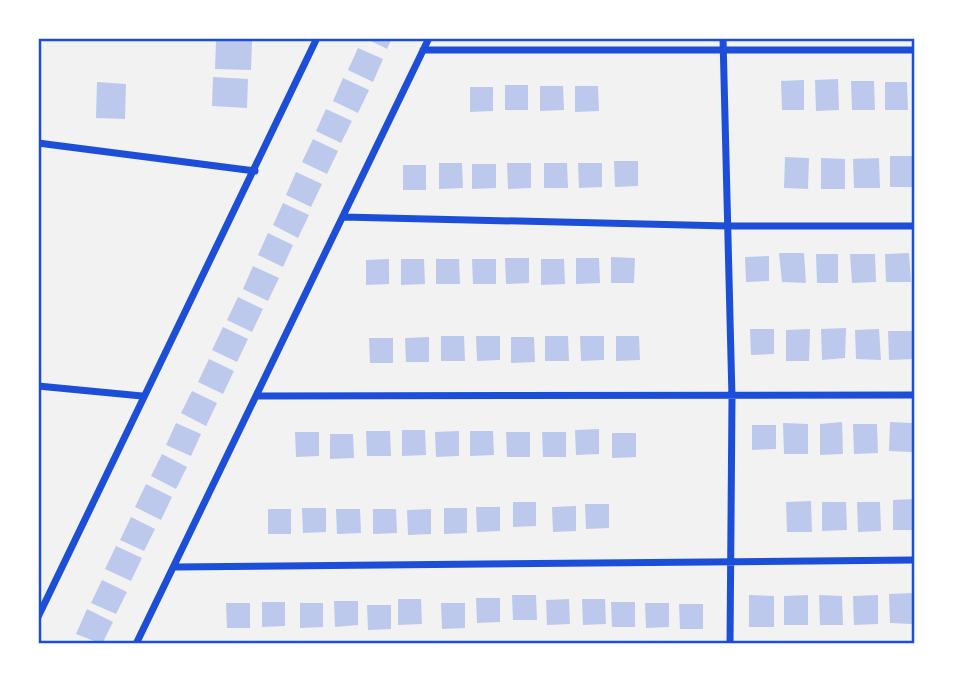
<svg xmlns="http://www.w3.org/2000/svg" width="953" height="682" font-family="'Space Grotesk',sans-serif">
<rect width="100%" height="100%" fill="#f2f2f2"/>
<path fill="#bdc9ec" d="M365 38H392L387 49Z
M216 40 252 41 251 70 215 69Z
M358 48 383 59 373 82 348 70Z
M213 77 248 79 247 108 212 106Z
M343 78 369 90 358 113 333 101Z
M838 79 839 110 816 111 815 80Z
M804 80V110H782L781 81Z
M851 81H874L875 110H852Z
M97 82 126 84 125 119 96 118Z
M885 82H907L908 110H885Z
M505 85H528V110H505Z
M540 86H563L564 110 540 111Z
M575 86H598L599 111 575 112Z
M470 87H493V111L470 112Z
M326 109 352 121 341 143 316 131Z
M313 139 338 151 327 174 302 162Z
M890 156H914V187H890Z
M785 157 809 158 808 189 784 188Z
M821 158 845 159V189H821Z
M879 158 880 188H854L853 159Z
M614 161H638V186L615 187Z
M439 163H462L463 188 439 189Z
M507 163H531V188L508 189Z
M544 163H567L568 188H544Z
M578 163H602V187L579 188Z
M472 164H496V188L472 189Z
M403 165H426V190H403Z
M296 172 322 184 311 207 286 195Z
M283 203 309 215 298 238 273 225Z
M268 233 293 245 283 267 258 255Z
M779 253H804L806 283 782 282Z
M909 253 911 282H886L885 254Z
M816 254H838V283H817Z
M850 254H875L876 282 852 283Z
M769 256V281L746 282 745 257Z
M611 257 635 258 634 283H611Z
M505 258H529V283L506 284Z
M576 258H599L600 283 576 284Z
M389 259V284L366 285V260Z
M401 259H424L425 284 401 285Z
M436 259H459L460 284H436Z
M472 259H496V284H473Z
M541 259H564L565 284 541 285Z
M253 266 279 278 268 301 243 289Z
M238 297 263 309 252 332 227 320Z
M223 327 248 339 237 362 212 350Z
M846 328 845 358 822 360 821 329Z
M750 329H774V354L751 355Z
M810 329 809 361H786V330Z
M879 329 881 360 856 359 855 330Z
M888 331H913L914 359 889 360Z
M441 336H464L465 361H441Z
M476 336H500V360L477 361Z
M545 336H568L569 361H545Z
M580 336H604V360L581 361Z
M616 336H639L640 360 616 361Z
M429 337V362H406L405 338Z
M511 337H534L535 362 511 363Z
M369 338H393V363H370Z
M209 359 234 371 223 394 198 382Z
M192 391 217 403 206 426 181 413Z
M842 422 843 454 820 455V424Z
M890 422 912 423V452L889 451Z
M176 423 201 434 191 456 166 445Z
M783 423 808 424V454H784Z
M853 424H877L878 453 854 454Z
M752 425H776V449L752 450Z
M599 429V454L576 455 575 430Z
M402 430H425L426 455 402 456Z
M366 431H390L391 456H367Z
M459 431V456L436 457 435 432Z
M470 431H493L494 455 470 456Z
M295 432H319V456L296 457Z
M506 432H530V457H507Z
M542 432H566V457H543Z
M612 433H636V457L612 458Z
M330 434H353L354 458 330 459Z
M162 454 187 467 176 489 151 476Z
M146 484 172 497 161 520 135 507Z
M914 499V530H893V500Z
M811 501 812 532H787L786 502Z
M513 502H536V526L513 527Z
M822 502H846L847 530 822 531Z
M857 502H880L881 531 858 532Z
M585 504H609V528L586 529Z
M576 506V531L553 532 552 507Z
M476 507H500V531L477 532Z
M302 508H326V532L303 533Z
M444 508H467V533L444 534Z
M268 509H291V534H268Z
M336 509H360L361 533 337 534Z
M373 509H396L397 533 373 534Z
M431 509V534L408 535 407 510Z
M131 517 155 529 144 551 120 540Z
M116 546 142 558 131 581 105 569Z
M102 580 127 592 116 614 91 603Z
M913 593 912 624 890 623 889 594Z
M512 595H536L537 620H513Z
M749 595 774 596V627H749Z
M808 595V625H784V596Z
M819 595 842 596 843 625H820Z
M878 595V624L854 625 853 596Z
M476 598H500V622L477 623Z
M398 599H421L422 624 398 625Z
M569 599 570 624 547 625 546 600Z
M582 599H605L606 624 583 625Z
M334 601H358V625L335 627Z
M262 602H285V626L262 627Z
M611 602H635V627H612Z
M226 603H250V628H227Z
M300 603H323V627L300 628Z
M441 603H465V628L442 629Z
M645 603H669V627L646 628Z
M679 604H703V629H680Z
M367 605H391V629L368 630Z
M87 609 113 622 102 644 76 634Z"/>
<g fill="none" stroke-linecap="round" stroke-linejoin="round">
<path stroke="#1d4ed8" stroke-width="7" d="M723 38 732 398 730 644
M423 50H914
M38 143 255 171
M343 217 728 226H914
M38 386 142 396
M256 396 914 395
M174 567 914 560
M38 617 317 38
M136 644 429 38"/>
</g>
<rect width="953" height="682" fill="none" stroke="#ffffff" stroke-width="80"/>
<rect x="40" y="40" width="873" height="602" fill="none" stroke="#1d4ed8" stroke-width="2.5"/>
</svg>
